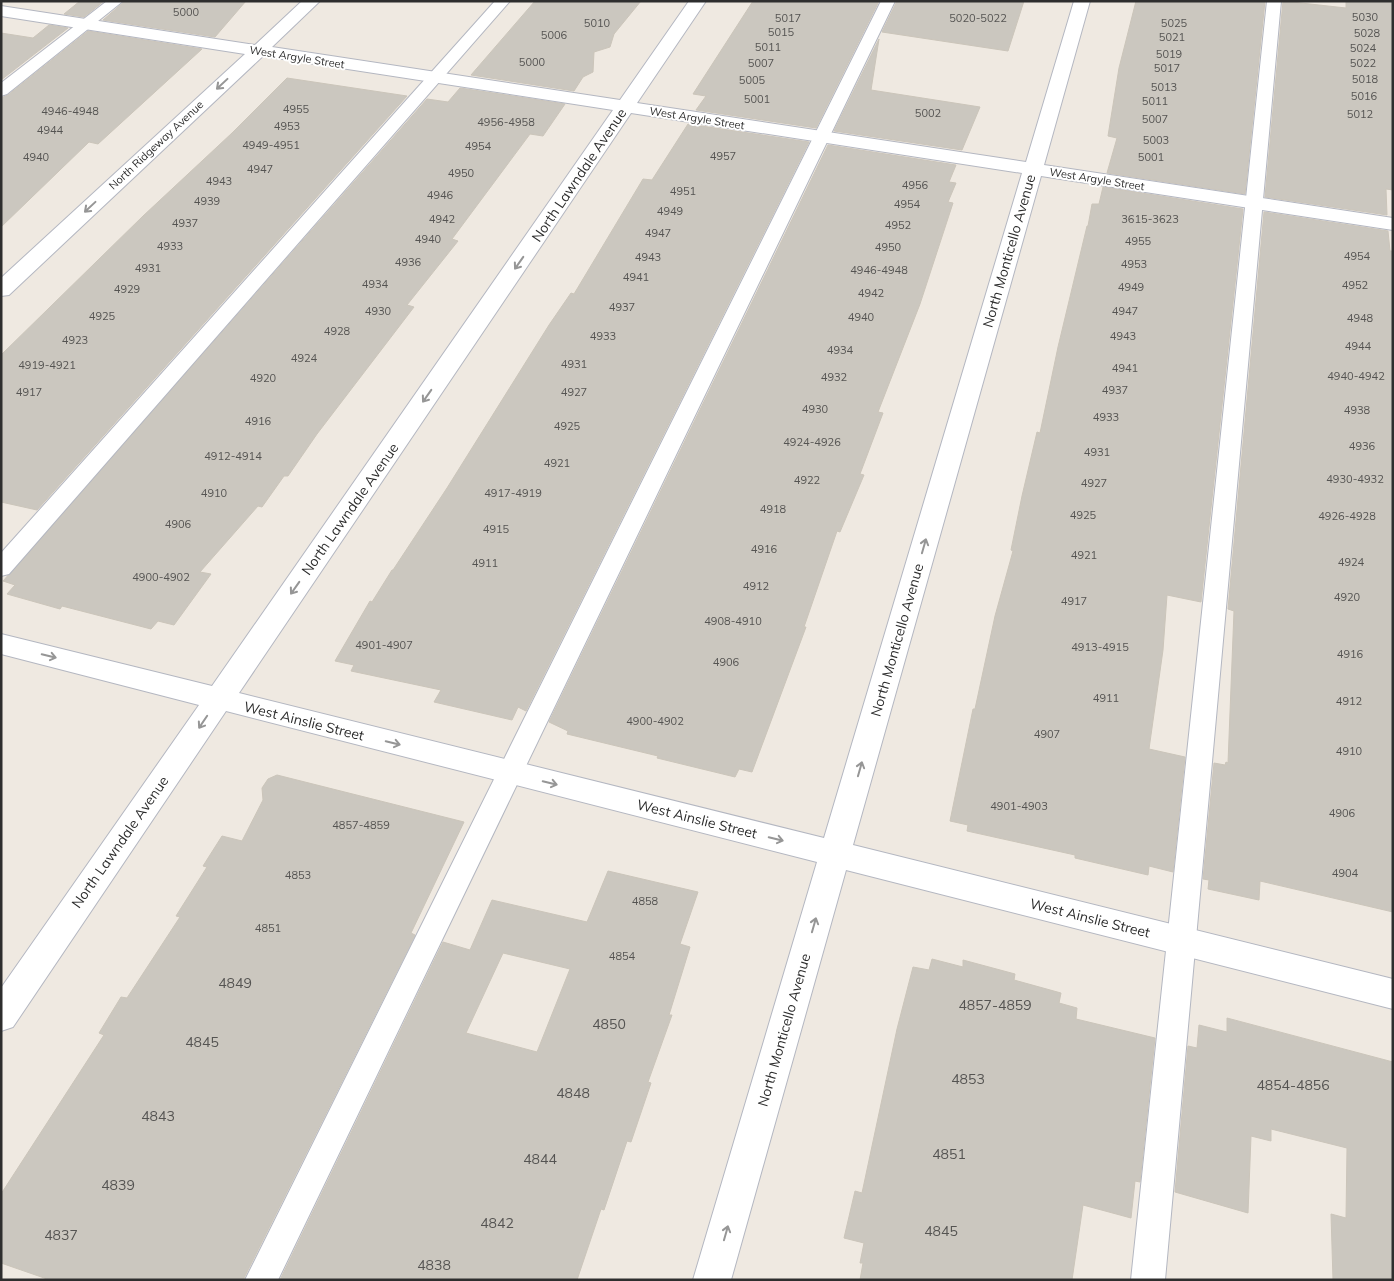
<svg xmlns="http://www.w3.org/2000/svg" width="1394" height="1281" font-family="Mulish,sans-serif">
<rect width="100%" height="100%" fill="#efe9e1"/>
<path fill="#cbc7bf" stroke="#cbc5ba" fill-rule="evenodd" d="M80 1H104L84 17 64 14Z
M125 1H246L215 37 103 20Z
M535 1H641L614 34 610 47 594 52 593 72 583 77 574 91 471 75Z
M753 1H879L816 128 696 110 706 96 693 94Z
M897 1H1024L1008 51 882 32Z
M1136 1H1265L1245 194 1107 173 1117 138 1108 136 1119 68Z
M1283 1 1346 8V1H1393V190L1386 189 1387 215 1265 197Z
M49 25 68 28 1 80V33L33 38Z
M88 31 202 49 98 144 89 142 1 227V98L8 95Z
M879 39 871 90 980 107 962 150 834 131Z
M287 78 407 96 37 510 1 502V355L143 216 232 133Z
M460 88 565 104 543 136 530 134 452 239 458 241 407 305 414 307 317 434 288 476H284L262 507 258 506 200 572 211 574 174 625 158 621 151 629 62 606 60 609 7 594 15 585 3 581 427 99 448 102Z
M688 124 809 142 526 711 518 707 512 720 434 702 441 690 351 671 354 665 335 661 370 601 372 602 392 570H393L447 488 549 325 571 293 574 294 643 179 652 180Z
M828 145 956 165 949 182 956 183 948 202 953 203 920 304 878 412 883 413 860 474 864 475 840 532 837 531 804 627H806L752 772 739 769 735 777 657 758 658 756 567 734 568 731 549 722Z
M1103 187 1243 209 1201 602 1167 595 1163 650 1149 749 1185 757 1173 872 1149 866 1148 875 1075 858V855L967 831 968 825 950 821 973 709H975L995 616 1013 551 1011 550 1022 496 1037 432 1040 433 1058 347 1087 226H1088L1092 204H1099Z
M1264 212 1388 231 1390 251H1393V912L1260 881 1259 900 1208 889 1209 880 1203 879 1214 763 1225 765 1226 762 1228 763 1234 611 1228 609Z
M277 775 464 822 411 933 415 935 243 1280H50L1 1263V1194L104 1035 99 1033 121 997 127 998 180 917 176 916 207 867 203 866 222 836 242 841 263 800 262 788 268 779Z
M608 871 698 892 680 944 690 947 669 1015H672L648 1082 651 1083 631 1142 627 1141 604 1210 601 1209 577 1280H280L443 942 470 950 492 900 587 922ZM503 953 570 969 537 1052 466 1033Z
M932 959 963 967V960L1015 974 1014 980 1061 993 1059 1003 1077 1008 1076 1019 1155 1038 1140 1182 1135 1181 1131 1218 1083 1205 1072 1280H860L863 1263H860L864 1243 844 1238 855 1191 862 1193 897 1029 913 967 929 970Z
M1227 1018 1393 1062V1280H1333L1331 1214 1346 1218 1347 1148 1271 1129V1141L1251 1136 1248 1213 1175 1192 1188 1046 1197 1048 1199 1025 1227 1032Z"/>
<g fill="none" stroke-linecap="round" stroke-linejoin="round">
<defs>
<path id="service" d="M107 1H123L7 94 1 96V83Z
M495 1H510L9 574 1 576V553Z
M881 1H895L278 1280H245Z
M1267 1H1281L1165 1280H1131Z"/>
<path id="minor" d="M302 1H320L272 47 620 100 689 1H706L637 103 1026 162 1074 1H1090L1044 165 1393 218V230L1041 176 853 845 1393 979V1009L846 870 731 1280H693L817 862 226 711 13 1027 1 1031V988L199 705 1 654V634L212 686 613 110 263 56 9 295 1 296V278L245 54 1 16V6L255 45ZM631 113 1022 173 824 838 239 693Z"/>
</defs>
<use href="#service" stroke="#b4b7c1" stroke-width="2"/>
<use href="#minor" stroke="#b4b7c1" stroke-width="2"/>
<use href="#service" fill="#fff" fill-rule="evenodd"/>
<use href="#minor" fill="#fff" fill-rule="evenodd"/>
</g>
<defs><path id="oneway-shaft" d="M-6 0H5M1.5-3L5.5 0L1.5 3" fill="none" stroke-width="1.6" stroke-linecap="round" stroke-linejoin="round" transform="scale(1.25)"/></defs>
<g stroke="#969696">
<use href="#oneway-shaft" transform="translate(222 84) rotate(137)"/>
<use href="#oneway-shaft" transform="translate(90 207) rotate(137)"/>
<use href="#oneway-shaft" transform="translate(519 263) rotate(125)"/>
<use href="#oneway-shaft" transform="translate(427 396) rotate(125)"/>
<use href="#oneway-shaft" transform="translate(924 546) rotate(-74)"/>
<use href="#oneway-shaft" transform="translate(295 588) rotate(125)"/>
<use href="#oneway-shaft" transform="translate(49 656) rotate(14)"/>
<use href="#oneway-shaft" transform="translate(203 722) rotate(124)"/>
<use href="#oneway-shaft" transform="translate(393 743) rotate(14)"/>
<use href="#oneway-shaft" transform="translate(860 769) rotate(-74)"/>
<use href="#oneway-shaft" transform="translate(550 783) rotate(14)"/>
<use href="#oneway-shaft" transform="translate(776 839) rotate(14)"/>
<use href="#oneway-shaft" transform="translate(814 925) rotate(-74)"/>
<use href="#oneway-shaft" transform="translate(726 1233) rotate(-74)"/>
</g>
<g text-anchor="middle" stroke-width="4" stroke-linejoin="round" paint-order="stroke">
<g font-size="11" fill="#555452">
<text x="186" y="16">5000</text>
<text x="1365" y="21">5030</text>
<text x="788" y="22">5017</text>
<text x="978" y="22">5020-5022</text>
<text x="597" y="27">5010</text>
<text x="1174" y="27">5025</text>
<text x="781" y="36">5015</text>
<text x="1367" y="37">5028</text>
<text x="554" y="39">5006</text>
<text x="1172" y="41">5021</text>
<text x="768" y="51">5011</text>
<text x="1363" y="52">5024</text>
<text x="1169" y="58">5019</text>
<text x="532" y="66">5000</text>
<text x="761" y="67">5007</text>
<text x="1363" y="67">5022</text>
<text x="1167" y="72">5017</text>
<text x="1365" y="83">5018</text>
<text x="752" y="84">5005</text>
<text x="1164" y="91">5013</text>
<text x="1364" y="100">5016</text>
<text x="757" y="103">5001</text>
<text x="1155" y="105">5011</text>
<text x="296" y="113">4955</text>
<text x="70" y="115">4946-4948</text>
<text x="928" y="117">5002</text>
<text x="1360" y="118">5012</text>
<text x="1155" y="123">5007</text>
<text x="506" y="126">4956-4958</text>
<text x="287" y="130">4953</text>
<text x="50" y="134">4944</text>
<text x="1156" y="144">5003</text>
<text x="271" y="149">4949-4951</text>
<text x="478" y="150">4954</text>
<text x="723" y="160">4957</text>
<text x="36" y="161">4940</text>
<text x="1151" y="161">5001</text>
<text x="260" y="173">4947</text>
<text x="461" y="177">4950</text>
<text x="219" y="185">4943</text>
<text x="915" y="189">4956</text>
<text x="683" y="195">4951</text>
<text x="440" y="199">4946</text>
<text x="207" y="205">4939</text>
<text x="907" y="208">4954</text>
<text x="670" y="215">4949</text>
<text x="442" y="223">4942</text>
<text x="1150" y="223">3615-3623</text>
<text x="185" y="227">4937</text>
<text x="898" y="229">4952</text>
<text x="658" y="237">4947</text>
<text x="428" y="243">4940</text>
<text x="1138" y="245">4955</text>
<text x="170" y="250">4933</text>
<text x="888" y="251">4950</text>
<text x="1357" y="260">4954</text>
<text x="648" y="261">4943</text>
<text x="408" y="266">4936</text>
<text x="1134" y="268">4953</text>
<text x="148" y="272">4931</text>
<text x="879" y="274">4946-4948</text>
<text x="636" y="281">4941</text>
<text x="375" y="288">4934</text>
<text x="1355" y="289">4952</text>
<text x="1131" y="291">4949</text>
<text x="127" y="293">4929</text>
<text x="871" y="297">4942</text>
<text x="622" y="311">4937</text>
<text x="378" y="315">4930</text>
<text x="1125" y="315">4947</text>
<text x="102" y="320">4925</text>
<text x="861" y="321">4940</text>
<text x="1360" y="322">4948</text>
<text x="337" y="335">4928</text>
<text x="603" y="340">4933</text>
<text x="1123" y="340">4943</text>
<text x="75" y="344">4923</text>
<text x="1358" y="350">4944</text>
<text x="840" y="354">4934</text>
<text x="304" y="362">4924</text>
<text x="574" y="368">4931</text>
<text x="47" y="369">4919-4921</text>
<text x="1125" y="372">4941</text>
<text x="1356" y="380">4940-4942</text>
<text x="834" y="381">4932</text>
<text x="263" y="382">4920</text>
<text x="1115" y="394">4937</text>
<text x="29" y="396">4917</text>
<text x="574" y="396">4927</text>
<text x="815" y="413">4930</text>
<text x="1357" y="414">4938</text>
<text x="1106" y="421">4933</text>
<text x="258" y="425">4916</text>
<text x="567" y="430">4925</text>
<text x="812" y="446">4924-4926</text>
<text x="1362" y="450">4936</text>
<text x="1097" y="456">4931</text>
<text x="233" y="460">4912-4914</text>
<text x="557" y="467">4921</text>
<text x="1355" y="483">4930-4932</text>
<text x="807" y="484">4922</text>
<text x="1094" y="487">4927</text>
<text x="214" y="497">4910</text>
<text x="513" y="497">4917-4919</text>
<text x="773" y="513">4918</text>
<text x="1083" y="519">4925</text>
<text x="1347" y="520">4926-4928</text>
<text x="178" y="528">4906</text>
<text x="496" y="533">4915</text>
<text x="764" y="553">4916</text>
<text x="1084" y="559">4921</text>
<text x="1351" y="566">4924</text>
<text x="485" y="567">4911</text>
<text x="161" y="581">4900-4902</text>
<text x="756" y="590">4912</text>
<text x="1347" y="601">4920</text>
<text x="1074" y="605">4917</text>
<text x="733" y="625">4908-4910</text>
<text x="384" y="649">4901-4907</text>
<text x="1100" y="651">4913-4915</text>
<text x="1350" y="658">4916</text>
<text x="726" y="666">4906</text>
<text x="1106" y="702">4911</text>
<text x="1349" y="705">4912</text>
<text x="655" y="725">4900-4902</text>
<text x="1047" y="738">4907</text>
<text x="1349" y="755">4910</text>
<text x="1019" y="810">4901-4903</text>
<text x="1342" y="817">4906</text>
<text x="361" y="829">4857-4859</text>
<text x="1345" y="877">4904</text>
<text x="298" y="879">4853</text>
<text x="645" y="905">4858</text>
<text x="268" y="932">4851</text>
<text x="622" y="960">4854</text>
</g>
<g font-size="11" fill="#2e2e2e" stroke="#fff">
<text transform="translate(297 57) rotate(9)" y="4">West Argyle Street</text>
<text transform="translate(697 118) rotate(9)" y="4">West Argyle Street</text>
<text transform="translate(156 145) rotate(-43)" y="4">North Ridgeway Avenue</text>
<text transform="translate(1097 179) rotate(9)" y="4">West Argyle Street</text>
</g>
<g font-size="14" fill="#2e2e2e" stroke="#fff">
<text transform="translate(579 175) rotate(-56)" y="5">North Lawndale Avenue</text>
<text transform="translate(1009 251) rotate(-74)" y="5">North Monticello Avenue</text>
<text transform="translate(350 509) rotate(-55)" y="5">North Lawndale Avenue</text>
<text transform="translate(897 640) rotate(-74)" y="5">North Monticello Avenue</text>
<text transform="translate(304 721) rotate(14)" y="5">West Ainslie Street</text>
<text transform="translate(697 819) rotate(14)" y="5">West Ainslie Street</text>
<text transform="translate(120 842) rotate(-55)" y="5">North Lawndale Avenue</text>
<text transform="translate(1090 918) rotate(14)" y="5">West Ainslie Street</text>
<text transform="translate(784 1030) rotate(-74)" y="5">North Monticello Avenue</text>
</g>
<g font-size="14" fill="#555452">
<text x="235" y="988">4849</text>
<text x="995" y="1010">4857-4859</text>
<text x="609" y="1029">4850</text>
<text x="202" y="1047">4845</text>
<text x="968" y="1084">4853</text>
<text x="1293" y="1090">4854-4856</text>
<text x="573" y="1098">4848</text>
<text x="158" y="1121">4843</text>
<text x="949" y="1159">4851</text>
<text x="540" y="1164">4844</text>
<text x="118" y="1190">4839</text>
<text x="497" y="1228">4842</text>
<text x="941" y="1236">4845</text>
<text x="61" y="1240">4837</text>
<text x="434" y="1270">4838</text>
</g>
</g>
<rect width="1394" height="1281" fill="none" stroke="#2e2e2e" stroke-width="5"/>
</svg>
